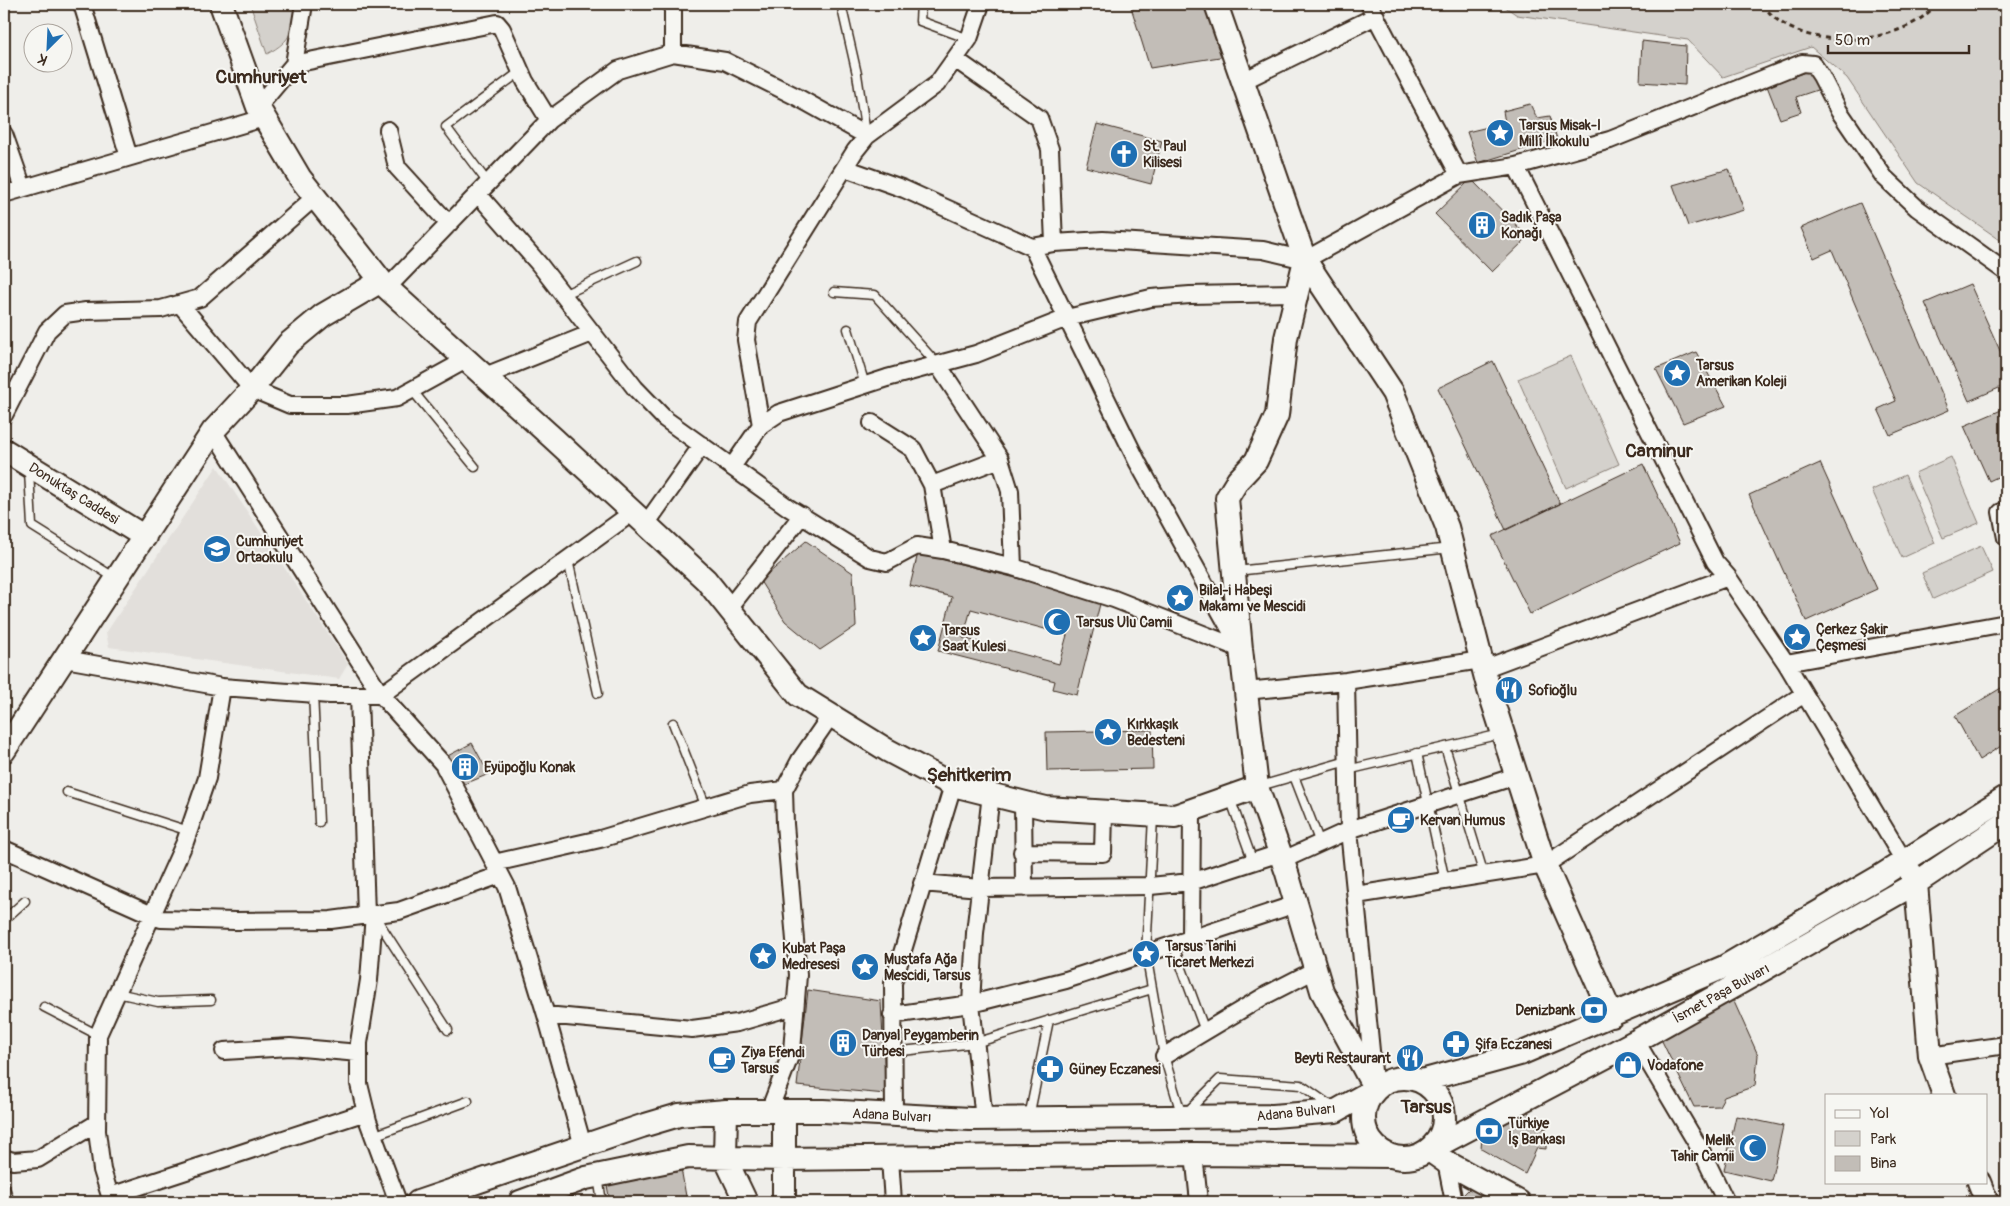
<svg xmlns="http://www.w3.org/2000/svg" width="2010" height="1206" font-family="Pangolin,sans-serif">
<rect width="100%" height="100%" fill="#efeeea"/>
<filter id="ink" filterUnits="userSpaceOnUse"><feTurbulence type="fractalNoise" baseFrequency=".02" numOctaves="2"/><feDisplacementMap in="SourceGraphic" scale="10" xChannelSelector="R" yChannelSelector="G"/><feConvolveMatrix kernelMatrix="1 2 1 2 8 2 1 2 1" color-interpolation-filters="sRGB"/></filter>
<g filter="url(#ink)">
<path fill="#e2dfdb" d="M217 466 348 664 339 679 109 647 106 633Z"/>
<path fill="#d4d1cc" stroke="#887e75" d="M250 4H296C291 32 294 39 267 54Z
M1501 4H2006V244L1918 183 1847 78 1811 47 1723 77 1688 40 1517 15Z
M1571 356 1619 464 1566 488 1518 379Z
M1951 457 1979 523 1943 538 1915 473Z
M1905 475 1935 543 1902 558 1872 490Z
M1981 546 1993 572 1933 599 1922 573Z"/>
<path fill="#c2bdb7" stroke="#3b2a1e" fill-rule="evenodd" d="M1130 4H1209L1226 56 1150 68Z
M1642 41 1686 46 1685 85 1640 82Z
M1811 70 1820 89 1796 97 1801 112 1780 119 1767 86Z
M1530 104 1537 118 1550 116 1557 139 1478 163 1467 132 1505 123 1503 111Z
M1097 124 1162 141 1151 184 1086 167Z
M1729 169 1744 210 1688 226 1673 185Z
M1471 179 1528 237 1492 272 1435 214Z
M1860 203 1949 410 1890 435 1878 409 1896 401 1832 250 1814 258 1801 228Z
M1970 284 2006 364V385L1969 401 1925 303Z
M1696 352 1726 406 1683 423 1656 369Z
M1493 361 1560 504 1506 530 1438 388Z
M2006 408V473L1989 481 1964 426Z
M1820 463 1877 589 1806 621 1749 495Z
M1643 464 1680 543 1530 614 1492 536Z
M806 541 853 573 856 626 820 650 785 621 760 581Z
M918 553 1101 600 1077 695 1053 689 1055 681 938 651 952 597 910 586ZM971 609 1067 635 1059 664 963 638Z
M2006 685V743L1979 760 1955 716Z
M1152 730 1153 769 1047 771 1046 732Z
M472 743 489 774 455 788 442 759Z
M808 990 881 1001 886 1094 797 1086Z
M1731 995 1758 1055 1755 1086 1724 1097 1719 1106 1694 1107 1660 1037Z
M1525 1105 1537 1129 1546 1128V1149L1537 1148 1525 1174 1481 1149 1483 1125Z
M1736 1116 1783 1126 1771 1181 1724 1170Z
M681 1168 687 1202H610L606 1180Z
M1470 1188 1488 1195 1487 1202H1467L1464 1194Z"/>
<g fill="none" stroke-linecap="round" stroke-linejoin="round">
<defs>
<path id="lane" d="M841 4 857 74 866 134
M921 4 920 21 969 39
M488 183 446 127 521 71
M834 292 875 295 938 365
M563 295 637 261
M848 329 865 385
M412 390 475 467
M29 471 32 526 115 578
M568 560 598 693
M1236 571 1451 548
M313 693 319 822
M673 723 706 807
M1445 747 1484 875
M1417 753 1445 881
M1347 770 1501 734
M1294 776 1320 843
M1260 786 1347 761
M67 792 189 831
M1230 798 1253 862
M1153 817 1146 954 1164 1056 1181 1113
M376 918 448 1030
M4 920 25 901
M1173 944 1205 1031
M117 993 158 1002 211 1000
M44 1007 98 1035
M893 1052 975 1043 1152 989
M1188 1111 1220 1079 1301 1085 1331 1106
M1029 1117 1049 1020
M373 1136 468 1101
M598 1177 602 1202
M4 1185 10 1202"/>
<path id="street" d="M82 4 129 157
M673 4V53
M1369 4 1459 175
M955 59 1039 118 1050 149 1054 243
M294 64 304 4
M1243 81 1376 16
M258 107 294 64 497 23 502 29 525 81 549 120
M388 130 397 167 449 224
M4 134 23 188
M1516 166 1715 562 1728 577 1786 663 1904 861
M845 168 904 189 1032 247 1054 243 1103 240 1263 250 1305 260 1459 175 1516 166 1610 140 1802 63 1813 64 1821 76 1839 111 1884 177 1917 208 2006 272
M4 194 264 118
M478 194 539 264 635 388 665 419 789 508 870 558 887 562 917 546 943 550 1013 567 1114 599 1241 649
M1032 247 1138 463 1237 642
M387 288 549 120 618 70 673 53 725 61 797 97 867 136
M180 304 252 389 290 405H347L397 398 466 360
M938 365 1000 459 1010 491 1013 567
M485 376 592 333
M4 415 47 331 65 314 86 311 161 309 200 298 315 197
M872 423 913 449 932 485 943 550
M761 425 746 340 748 322 855 151 867 136 937 84 969 39 981 4
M213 431 381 695 443 764 507 887 546 1015 583 1146
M732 467 761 425 779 413 887 378 976 354 1067 318 1151 298 1190 295 1297 293
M932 485 1000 459
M2001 512 2006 538
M646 524 702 445
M729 608 802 515
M65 659 222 687 330 695H381L633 512
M1786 663 2006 623
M1483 669 1728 577
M1346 681 1349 830 1374 1081
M1246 691 1346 681 1481 660
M359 695 366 915
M1023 802 1024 888
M4 849 161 919 235 921 331 920 399 911 500 875
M1022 852 1103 853 1104 812
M1283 860 1349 830 1516 776
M494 863 600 839 750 794 784 790
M922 883 980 888 1150 886 1191 882 1280 853
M1356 895 1545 865 1804 694
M374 914 369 980 359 1043V1084L368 1121 398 1202
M1191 939 1192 810
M546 1015 692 1029 737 1023 795 1006
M892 1015 971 1004 1066 980 1296 904
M1636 1041 1703 1154 1726 1202
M224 1051 290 1047 359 1053
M1164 1056 1266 995 1315 970
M1930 1056 2006 1045
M769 1111 792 1051 798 975 785 824 784 790 800 760 831 715
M894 1115 893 983 953 785
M984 1119 971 1004 975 933 991 794
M1194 1154 1199 1202
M4 1158 13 1161 38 1159 97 1123
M890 1159 893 1202
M1446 1162 1454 1202
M110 1196 366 1112
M112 1202 102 1170 97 1131 98 1035 185 842 207 778 222 687"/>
<path id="secondary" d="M221 4 258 107 300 178 387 288 554 439 706 580 798 695 887 750 953 785 1046 808 1175 816 1257 787
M1216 4 1305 260 1393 393 1447 527 1489 690 1545 865 1612 1016
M4 450 145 537
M4 751 213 431 252 389 288 344 323 315 381 281
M1911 873 1916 883 1930 1056 1944 1095
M1364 1118a40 40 0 1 1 80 0a40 40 0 1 1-80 0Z
M1421 1081 1520 1054 1724 967 1879 877 2006 797
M726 1111 725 1158 746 1202
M1429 1150 1636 1041 1752 976 1916 883 2006 823
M1429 1150 1446 1162 1519 1202
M1979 1182 1987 1202
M418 1202 642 1126 679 1115 726 1111H823L970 1119 1273 1116 1336 1111 1375 1089 1322 991 1287 873 1257 787 1241 649 1227 498 1238 480 1256 461 1277 415 1286 338 1305 260
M520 1202 586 1178 688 1157 785 1159 1194 1154 1391 1156
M784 1202V1111"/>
</defs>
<use href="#lane" stroke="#3b2a1e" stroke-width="11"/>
<use href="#street" stroke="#3b2a1e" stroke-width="20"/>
<use href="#secondary" stroke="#3b2a1e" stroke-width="26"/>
<path stroke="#3b2a1e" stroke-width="3" stroke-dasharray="5 4" stroke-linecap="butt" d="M1763 4C1793 54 1903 48 1936 4"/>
<use href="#lane" stroke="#f6f6f2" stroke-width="8"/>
<use href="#street" stroke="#f6f6f2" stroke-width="16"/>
<use href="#secondary" stroke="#f6f6f2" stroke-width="22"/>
</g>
</g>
<defs>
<symbol id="sight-disc" viewBox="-11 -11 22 22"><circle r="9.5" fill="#1f6fb2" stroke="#f6f6f2"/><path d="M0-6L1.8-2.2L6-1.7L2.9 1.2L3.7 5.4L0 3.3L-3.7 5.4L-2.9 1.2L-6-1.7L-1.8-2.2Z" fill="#fff"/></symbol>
<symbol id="church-disc" viewBox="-11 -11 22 22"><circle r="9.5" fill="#1f6fb2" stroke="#f6f6f2"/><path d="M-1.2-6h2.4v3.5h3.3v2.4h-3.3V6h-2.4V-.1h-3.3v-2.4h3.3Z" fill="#fff"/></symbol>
<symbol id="building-disc" viewBox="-11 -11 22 22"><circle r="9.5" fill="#1f6fb2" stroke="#f6f6f2"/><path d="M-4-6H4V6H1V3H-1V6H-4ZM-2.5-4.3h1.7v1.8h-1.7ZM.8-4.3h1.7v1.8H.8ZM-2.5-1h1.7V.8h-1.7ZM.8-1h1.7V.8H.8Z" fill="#fff"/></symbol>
<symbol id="school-disc" viewBox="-11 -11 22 22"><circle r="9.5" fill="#1f6fb2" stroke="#f6f6f2"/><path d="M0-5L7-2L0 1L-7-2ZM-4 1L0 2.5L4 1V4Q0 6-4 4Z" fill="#fff"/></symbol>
<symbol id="mosque-disc" viewBox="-11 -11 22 22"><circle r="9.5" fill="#1f6fb2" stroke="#f6f6f2"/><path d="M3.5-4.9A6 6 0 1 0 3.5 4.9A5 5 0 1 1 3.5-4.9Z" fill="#fff"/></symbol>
<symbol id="restaurant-disc" viewBox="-11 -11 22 22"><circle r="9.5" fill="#1f6fb2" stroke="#f6f6f2"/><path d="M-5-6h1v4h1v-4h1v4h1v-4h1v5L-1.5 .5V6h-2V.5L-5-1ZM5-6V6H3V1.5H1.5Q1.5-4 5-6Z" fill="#fff"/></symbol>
<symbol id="cafe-disc" viewBox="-11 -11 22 22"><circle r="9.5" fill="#1f6fb2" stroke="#f6f6f2"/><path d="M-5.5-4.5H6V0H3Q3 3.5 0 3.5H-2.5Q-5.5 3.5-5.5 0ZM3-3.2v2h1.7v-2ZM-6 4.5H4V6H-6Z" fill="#fff"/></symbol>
<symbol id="bank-disc" viewBox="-11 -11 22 22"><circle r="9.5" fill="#1f6fb2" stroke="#f6f6f2"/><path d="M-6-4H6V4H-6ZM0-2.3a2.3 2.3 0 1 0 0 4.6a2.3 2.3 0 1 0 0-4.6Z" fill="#fff"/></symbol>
<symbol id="pharmacy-disc" viewBox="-11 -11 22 22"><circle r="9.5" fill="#1f6fb2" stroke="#f6f6f2"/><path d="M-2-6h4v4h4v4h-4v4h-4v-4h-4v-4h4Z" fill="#fff"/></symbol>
<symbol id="shop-disc" viewBox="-11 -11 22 22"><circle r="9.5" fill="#1f6fb2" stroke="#f6f6f2"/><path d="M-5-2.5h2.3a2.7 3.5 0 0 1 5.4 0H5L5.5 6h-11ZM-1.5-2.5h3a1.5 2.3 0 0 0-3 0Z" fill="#fff"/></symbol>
</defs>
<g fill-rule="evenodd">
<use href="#sight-disc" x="1484" y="117" width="32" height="32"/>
<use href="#church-disc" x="1108" y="138" width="32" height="32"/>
<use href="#building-disc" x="1466" y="209" width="32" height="32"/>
<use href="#sight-disc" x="1661" y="357" width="32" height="32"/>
<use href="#school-disc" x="201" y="533" width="32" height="32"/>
<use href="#sight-disc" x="1164" y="582" width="32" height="32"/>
<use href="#mosque-disc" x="1041" y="606" width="32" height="32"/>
<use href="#sight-disc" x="1781" y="621" width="32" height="32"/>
<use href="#sight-disc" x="907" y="622" width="32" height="32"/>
<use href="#restaurant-disc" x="1493" y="674" width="32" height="32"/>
<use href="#sight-disc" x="1092" y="716" width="32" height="32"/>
<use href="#building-disc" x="449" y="751" width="32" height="32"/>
<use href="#cafe-disc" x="1385" y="804" width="32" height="32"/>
<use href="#sight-disc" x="1130" y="938" width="32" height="32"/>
<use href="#sight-disc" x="747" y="940" width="32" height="32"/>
<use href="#sight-disc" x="849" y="951" width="32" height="32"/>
<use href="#bank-disc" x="1578" y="994" width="32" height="32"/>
<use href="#building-disc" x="827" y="1027" width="32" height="32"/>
<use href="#pharmacy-disc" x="1440" y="1028" width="32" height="32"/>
<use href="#restaurant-disc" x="1394" y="1042" width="32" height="32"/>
<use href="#cafe-disc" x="706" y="1044" width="32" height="32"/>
<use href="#shop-disc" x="1612" y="1049" width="32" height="32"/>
<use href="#pharmacy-disc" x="1034" y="1053" width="32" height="32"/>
<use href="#bank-disc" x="1473" y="1115" width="32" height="32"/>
<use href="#mosque-disc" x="1737" y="1132" width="32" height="32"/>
</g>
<g text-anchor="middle" stroke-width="4" stroke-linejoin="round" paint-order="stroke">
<g font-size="14" font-weight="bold" fill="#3b2a1e" stroke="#f6f6f2" text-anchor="start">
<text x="1519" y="130">Tarsus Misak-I<tspan x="1519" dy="16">Millî İlkokulu</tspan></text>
<text x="1143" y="151">St. Paul<tspan x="1143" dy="16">Kilisesi</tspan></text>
<text x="1501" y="222">Sadık Paşa<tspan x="1501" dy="16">Konağı</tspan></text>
<text x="1696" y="370">Tarsus<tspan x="1696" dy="16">Amerikan Koleji</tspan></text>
<text x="236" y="546">Cumhuriyet<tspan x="236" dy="16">Ortaokulu</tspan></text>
<text x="1199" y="595">Bilal-i Habeşi<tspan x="1199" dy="16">Makamı ve Mescidi</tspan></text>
<text x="1076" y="627">Tarsus Ulu Camii</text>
<text x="1816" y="634">Çerkez Şakir<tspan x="1816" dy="16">Çeşmesi</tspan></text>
<text x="942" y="635">Tarsus<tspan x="942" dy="16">Saat Kulesi</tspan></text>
<text x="1528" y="695">Sofioğlu</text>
<text x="1127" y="729">Kırkkaşık<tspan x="1127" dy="16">Bedesteni</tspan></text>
<text x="484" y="772">Eyüpoğlu Konak</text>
<text x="1420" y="825">Kervan Humus</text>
<text x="1165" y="951">Tarsus Tarihi<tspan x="1165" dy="16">Ticaret Merkezi</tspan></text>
<text x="782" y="953">Kubat Paşa<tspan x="782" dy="16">Medresesi</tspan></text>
<text x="884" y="964">Mustafa Ağa<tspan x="884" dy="16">Mescidi, Tarsus</tspan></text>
<text x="1575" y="1015" text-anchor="end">Denizbank</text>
<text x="862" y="1040">Danyal Peygamberin<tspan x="862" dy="16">Türbesi</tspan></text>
<text x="1475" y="1049">Şifa Eczanesi</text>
<text x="741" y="1057">Ziya Efendi<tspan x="741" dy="16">Tarsus</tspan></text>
<text x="1391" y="1063" text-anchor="end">Beyti Restaurant</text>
<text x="1647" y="1070">Vodafone</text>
<text x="1069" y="1074">Güney Eczanesi</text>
<text x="1508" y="1128">Türkiye<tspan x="1508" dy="16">İş Bankası</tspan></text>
<text x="1734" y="1145" text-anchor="end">Melik<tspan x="1734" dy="16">Tahir Camii</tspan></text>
</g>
<g font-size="14" fill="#3b2a1e" stroke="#f6f6f2">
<text transform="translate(74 493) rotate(32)" y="5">Donuktaş Caddesi</text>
<text transform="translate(1721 993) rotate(-29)" y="5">İsmet Paşa Bulvarı</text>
<text transform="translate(1296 1112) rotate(-6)" y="5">Adana Bulvarı</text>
<text transform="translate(892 1115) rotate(3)" y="5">Adana Bulvarı</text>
</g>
<g font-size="19" font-weight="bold" fill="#3b2a1e" stroke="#f6f6f2">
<text x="261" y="83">Cumhuriyet</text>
<text x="1659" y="457">Caminur</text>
<text x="969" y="781">Şehitkerim</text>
<text x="1426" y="1113">Tarsus</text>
</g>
</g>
<rect width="2010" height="1206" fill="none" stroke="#f6f6f2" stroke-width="20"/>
<rect x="10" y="10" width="1990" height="1186" fill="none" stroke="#3b2a1e" stroke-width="2" filter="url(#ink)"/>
<rect x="1825" y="1094" width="162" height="90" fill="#f6f6f2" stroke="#aba49d"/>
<rect x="1835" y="1110" width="25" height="8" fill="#f6f6f2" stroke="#aba49d"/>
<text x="1870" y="1118" font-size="15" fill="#3b2a1e">Yol</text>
<rect x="1835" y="1131" width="25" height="15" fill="#d4d1cc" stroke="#aba49d"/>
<text x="1870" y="1144" font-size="15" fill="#3b2a1e">Park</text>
<rect x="1835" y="1156" width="25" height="15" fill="#c2bdb7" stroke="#aba49d"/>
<text x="1870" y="1168" font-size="15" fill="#3b2a1e">Bina</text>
<g transform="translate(48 48) rotate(204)"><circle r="24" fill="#f6f6f2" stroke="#aba49d"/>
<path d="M0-4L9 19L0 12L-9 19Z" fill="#1f6fb2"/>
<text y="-8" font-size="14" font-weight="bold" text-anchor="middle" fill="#3b2a1e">K</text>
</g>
<path d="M1828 45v8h141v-8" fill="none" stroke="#3b2a1e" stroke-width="2.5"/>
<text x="1835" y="45" font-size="15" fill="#3b2a1e" stroke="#f6f6f2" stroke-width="4" paint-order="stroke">50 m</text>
</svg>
